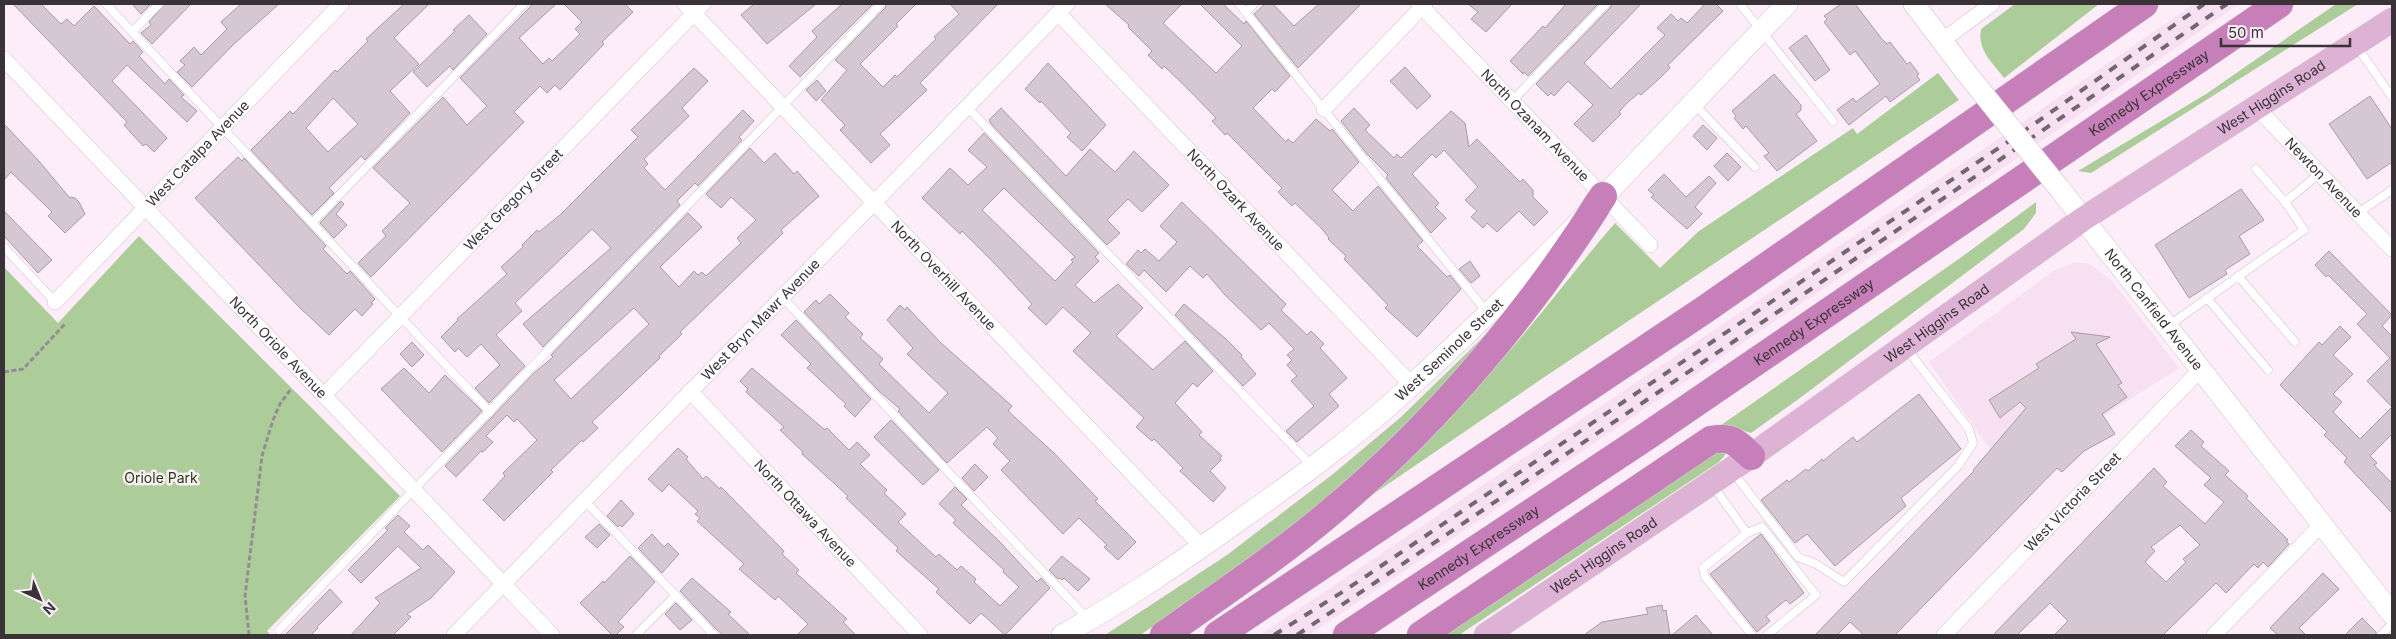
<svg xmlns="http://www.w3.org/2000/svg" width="2396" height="639" font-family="Inter,sans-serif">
<rect width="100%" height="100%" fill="#fcedf8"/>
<path fill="#f6e0f1" d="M2194 4H2239L2004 167 1309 635H1260L1988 146Z
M2075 262 2090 264 2112 281 2179 368 2039 457 1991 451 1929 362 2055 270Z"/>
<path fill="#accd9a" d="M2015 4H2099L2004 78C1992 62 1977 50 1981 29Z
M2336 4H2358L2091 173 2078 171 2206 94Z
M1938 73 1959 100 1543 378 1356 506C1415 456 1468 400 1518 341 1551 302 1582 261 1615 223L1660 268 1699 231 1853 128 1857 134Z
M2036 202V213L2024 229 1800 398 1751 433 1732 427 1714 430 1963 256Z
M139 236 400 496 267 631 271 635H4V267L58 323Z
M1517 304 1377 461 1213 587 1140 635H1105L1227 555 1333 474 1401 417Z
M1721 451 1726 454 1719 462 1459 635H1438L1708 454Z"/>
<path fill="#d6c8d3" stroke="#a99ba6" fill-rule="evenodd" d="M13 4H41L61 24 67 19 74 26 94 6 130 44 133 41 143 52 139 56 165 84 169 79 184 95 181 97 197 111 187 122 127 65 112 81 167 138 154 152 146 144 143 146 124 125 127 122Z
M132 4H151L141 14Z
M164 4H191L152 44 141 33 151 25 149 22Z
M241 4H279L234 44 192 87 177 72 185 65 180 61 194 47 201 55 227 29 221 22Z
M404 4H429L394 38 419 64 390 91 410 113 365 160 361 156 329 188 334 193 312 215 251 150 290 111 293 114 335 70 337 72 368 41 366 39ZM333 98 358 124 328 152 306 128Z
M533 4H556L519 38 543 64 549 58 552 61 580 34 575 29 582 22 564 4H625L633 12 602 42 604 44 560 90 555 85 547 93 540 86 514 112 524 122 371 277 358 263 386 236 382 231 410 203 373 168 443 97 467 125 487 106 460 78Z
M754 4H816L767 44 741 15Z
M842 4H873L800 77 789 66 817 37 812 31Z
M886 4H916L896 24 898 26 860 64 883 87 895 75 897 77 936 39 934 37 959 14 950 4H998L920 83 927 90 880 134 890 145 871 163 840 130 845 125 821 100 847 70 835 60 885 8Z
M1105 4H1182L1163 23 1216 73 1242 46 1200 4H1223L1244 24 1246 21 1290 76 1275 92 1272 89 1253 108 1286 142 1288 139 1293 143 1316 119 1330 131 1332 129 1359 162 1332 190 1353 211 1378 186 1423 241 1417 246 1447 277 1450 275 1461 289 1417 337 1385 308 1388 305 1344 259 1346 256 1328 239 1329 238 1322 229 1295 203 1292 206 1278 192 1282 188 1227 133 1225 135 1212 121 1216 118 1188 89 1164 66 1162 69 1148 55 1152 51 1128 27 1129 25Z
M1265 4H1273L1294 26 1319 4H1361L1298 68 1254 14Z
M1468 4H1512L1486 32 1471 19 1478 12Z
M1566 4H1598L1528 76 1524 72 1523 74 1510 61 1543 26 1545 28Z
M1612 4H1641L1584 63 1611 89 1665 35 1657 28 1671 14 1678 21 1681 18 1687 23 1705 4H1716L1723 11 1668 65 1670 68 1660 78 1641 95 1639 93 1628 102 1619 112 1621 114 1593 142 1574 124 1593 105 1568 81 1554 96 1551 93 1548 96 1536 84 1610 8Z
M1841 4H1855L1881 38 1887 44 1890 42 1907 64 1910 62 1919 74 1917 76 1920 80 1890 102 1886 96 1849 125 1837 110 1853 98 1856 102 1880 84 1855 51 1850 55 1824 22 1827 19 1824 16Z
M469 15 487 34 453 70 450 66 427 87 413 72 455 31 453 30Z
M1806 35 1830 70 1815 81 1789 48Z
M1048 63 1106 125 1082 151 1067 137 1071 133 1041 101 1040 103 1025 89Z
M1405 67 1431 96 1417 109 1390 81Z
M694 68 708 81 682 108 689 116 644 159 648 164 644 168 665 190 743 110 754 121 739 137 742 140 698 186 695 183 677 201 680 205 543 347 523 324 611 248 592 229 515 303 522 311 496 335 525 366 489 403 475 388 500 365 481 344 467 357 458 348 455 352 441 337 458 320 457 319 507 274 501 267 523 247 522 245 537 230 539 232 560 215 638 137 631 130Z
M1774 74 1801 105V110L1796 114 1817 141 1777 171 1764 156 1769 153 1746 126 1743 129 1734 118 1736 116 1732 111Z
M817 80 826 91 816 101 806 90Z
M2370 96 2392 129V162L2367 179 2329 124Z
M1001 108 1066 176 1090 149 1115 172 1134 151 1169 185 1142 212 1128 199 1107 220 1120 233 1107 245 992 125 989 120Z
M1354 108 1370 125 1365 130 1394 158 1397 154 1401 158 1451 111 1465 123 1469 147 1477 139 1520 182 1523 179 1533 190V197L1548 212 1534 226 1519 211 1497 232 1487 223 1483 228 1471 217 1477 211 1465 200 1478 187 1444 150 1436 158 1432 154 1412 174 1439 203 1435 207 1446 218 1431 233 1386 178 1388 175 1367 154 1341 121Z
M4 124 38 160 69 197 75 198 79 202 85 214 65 233 48 216 52 212 11 172 4 180Z
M1703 125 1717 138 1707 150 1693 136Z
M984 133 1099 253 1095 257 1099 261 1075 285 1094 303 1118 284 1143 308 1116 336 1153 370 1185 341 1213 371 1197 387 1193 383 1175 403 1202 432 1199 435 1222 456 1220 458 1221 460 1210 471 1226 488 1213 502 1180 471 1183 468 1154 439 1152 441 1136 427 1144 418 1073 351 1091 333 1063 307 1046 325 1028 308 1032 304 997 266 962 231 960 234 922 198 950 168 968 185 987 167 968 150ZM1004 188 1075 257 1071 260 1073 262 1055 281 982 210Z
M750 148 764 163 775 153 794 174 797 171 819 196 781 230 783 233 680 332 682 334 659 356 660 358 592 422 598 428 583 442 582 440 551 470 553 472 504 521 483 500 505 476 503 473 537 440 517 419 514 422 507 415 486 436 493 442 483 452 481 451 456 477 445 466 533 374 553 357 551 355 688 213 702 227 660 267 679 287 694 271 698 275 702 272 706 276 741 243 737 238 756 220 731 197 721 208 706 194ZM634 308 649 324 571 399 554 380Z
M1727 153 1741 167 1728 181 1714 166Z
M238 157 242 161 244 158 326 246 323 249 347 274 350 271 375 299 371 303 373 304 362 316 355 309 329 335 300 308 195 198Z
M1664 174 1686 197 1709 176 1716 183 1695 207 1702 214 1687 229 1651 197 1654 195 1648 190Z
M2241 189 2264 220 2239 236 2250 254 2225 270 2227 274 2189 298 2155 245Z
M341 201 344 204 336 214 347 225 334 238 320 223Z
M1182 202 1286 304 1281 310 1307 335 1311 331 1324 344 1320 348 1347 378 1329 394 1339 406 1297 442 1286 431 1314 406 1291 381 1297 376 1287 365 1292 360 1287 355 1294 349 1269 323 1261 330 1225 295 1207 274 1203 278 1190 266 1166 292 1144 270 1139 276 1126 264 1138 250 1141 253 1145 249 1159 261 1177 242 1160 226Z
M4 211 52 260 38 273 4 236Z
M2329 251 2392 315 2382 326 2392 336V434L2370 456 2377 463 2374 465 2392 483V513L2344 462 2347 458 2324 435 2327 432 2280 385 2319 342 2322 345 2340 326 2351 337 2333 355 2353 374 2333 394 2342 402 2333 412 2360 439 2392 407 2367 381 2390 358 2357 324 2367 314 2328 275 2326 277 2315 265Z
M1470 261 1480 276 1471 283 1459 269Z
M830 294 849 313 845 317 863 334 860 338 883 359 879 364 929 413 948 393 907 354 913 348 887 320 900 305 905 310 907 307 941 343 1012 406 1008 411 1054 453 1098 499 1095 501 1136 542 1118 560 1104 547 1107 545 1079 518 1063 534 1001 470 1010 461 993 444 998 438 987 427 947 463 898 411 900 409 879 391 804 312 816 300 819 304Z
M1184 304 1226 339 1242 355 1241 357 1256 374 1243 386 1175 315Z
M796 320 871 399 855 417 844 406 846 404 807 368 811 364 781 335Z
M2071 332 2110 337 2096 344 2122 383 2118 385 2127 397 2102 414 2115 434 2084 451 2062 472 2057 468 1895 635H1864L1850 622 1837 635H1815L1973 472 1974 469 2026 408 2020 402 2000 418 1989 400 2039 368 2036 364 2076 339Z
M412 342 424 355 412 367 400 354Z
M404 368 429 393 445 375 482 411 442 452 381 389Z
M752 368 825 430 827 428 849 450 857 442 870 455 860 464 887 490 884 493 906 514 898 522 936 557 939 554 957 570 961 566 976 579 974 582 1000 606 1019 587 1003 572 1004 570 953 523 956 520 939 504 955 487 967 499 961 505 1000 542 1037 582 1041 578 1050 588 1005 635 981 613 970 624 936 592 939 589 896 551 898 548 846 498 848 496 802 454 803 452 780 430 784 427 746 392 748 389 740 381Z
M1919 394 1961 449 1901 498 1906 506 1835 566 1807 534 1795 543 1761 500 1787 480 1789 482 1806 469 1808 471 1822 459 1823 461 1853 437 1857 442Z
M891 420 939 470 923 485 874 437Z
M2191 430 2204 442 2201 446 2229 471 2225 475 2248 496 2246 498 2288 540 2286 541 2289 544 2268 567 2263 562 2258 568 2254 564 2226 593 2216 583 2163 635H2054L2068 621 2050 603 2017 635H1993L2154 468 2167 482 2163 486 2205 524 2224 502 2204 485 2211 478 2175 446ZM2180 525 2200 545 2183 559 2186 562 2166 582 2145 562 2155 551 2151 547Z
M678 448 688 457 686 459 703 479 706 476 720 489 721 487 784 551 782 554 799 570 796 573 847 619 843 622 856 635H797L808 624 778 596 775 600 739 569 744 564 697 521 700 518 695 514 698 511 669 484 662 492 648 479Z
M975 464 988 477 974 491 962 478Z
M621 500 634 514 622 527 620 525 618 527 607 516Z
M398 515 410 526 404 532 423 550 428 545 455 572 431 598 407 614 411 617 393 635H351L380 603 375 598 421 568 398 546 361 583 348 570 388 530 385 528Z
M599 524 610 535 597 548 585 537Z
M652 534 664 547 668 543 679 554 662 573 638 548Z
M1761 534 1804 593 1790 604 1786 600 1766 616 1770 621 1757 632 1710 574Z
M630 556 655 582 618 622 624 627 616 635H612L580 603 603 581 604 583Z
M1062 556 1090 579 1078 591 1064 578 1062 580 1060 578 1058 579 1049 570Z
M2323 573 2339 589 2299 628 2306 635H2278L2270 628Z
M692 578 731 612 728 614 750 635H723L715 628 680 591Z
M330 589 342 602 317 627 318 628 311 635H285Z
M676 603 692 620 680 630 665 614Z
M1662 605 1663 611 1666 610 1670 635H1584L1602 622 1648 614 1646 608Z
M1696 615 1713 635H1672Z
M2362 618 2376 632V635H2345Z"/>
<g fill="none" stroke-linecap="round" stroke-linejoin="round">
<defs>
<path id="lane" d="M106 4 490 412
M1239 4 1486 311
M1740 4 1833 121
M1246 12 1254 4
M132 32 159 4
M2357 47 2392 97
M1512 101 1606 4
M1694 104 1755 167
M967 107 1312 466
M2256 169 2285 202
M2358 213 2392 190
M312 223 524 4
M4 247 55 302
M2238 276 2295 342
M782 297 1088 619
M2207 298 2268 370
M2168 326 2304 230 2285 202 2320 173
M1732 471 1798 557 1816 564 1844 582 1958 466 1973 443 1969 429 1906 348
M1713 486 1747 533 1703 568 1705 577 1752 635
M584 500 714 635
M1747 533 1762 527 1816 595 1767 635
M279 630 881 4
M636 635 676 595
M2381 635 2392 624"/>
<g id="street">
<path id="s1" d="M685 4 1202 547"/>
<path id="s2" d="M1419 4 1650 245"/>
<path id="s3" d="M1058 13 1412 385"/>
<path d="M1943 40 1992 4"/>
<path id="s4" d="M4 59 552 635"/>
<path id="s5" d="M2256 107 2392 249"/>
<path d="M1324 109 1425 4"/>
<path id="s6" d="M55 302 341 4"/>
<path id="s7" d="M690 391 920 635"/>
<path id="s8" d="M324 395 703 4"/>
<path id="s9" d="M454 635 1067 4"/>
<path id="s10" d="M1944 635 2201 369"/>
<path d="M2214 635 2322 524"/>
</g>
<g id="secondary">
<path d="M1914 4 1964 70"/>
<path id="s11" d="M2059 188 2392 614"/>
<path id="s12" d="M1062 635C1123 602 1181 562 1237 522 1298 479 1358 435 1413 384 1544 265 1664 132 1787 4"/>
</g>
<g id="primary">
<path id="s13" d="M1486 635 1751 456 2083 219 2392 20"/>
</g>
<g id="highway">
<path d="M1164 635C1220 595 1279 556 1332 511 1437 423 1530 312 1603 196"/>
<path d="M1218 635 1704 310 2144 4"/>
<path id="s14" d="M1347 635 1647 436 2279 4"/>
<path d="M1421 635 1711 440C1732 436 1736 442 1751 456"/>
</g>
</defs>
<use href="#lane" stroke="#cfc0cb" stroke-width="9"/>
<use href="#street" stroke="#cfc0cb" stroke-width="16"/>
<use href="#secondary" stroke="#cfc0cb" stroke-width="22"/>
<use href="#primary" stroke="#d3d2d3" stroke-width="25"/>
<use href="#highway" stroke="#d3d2d3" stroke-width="29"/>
<path stroke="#968c94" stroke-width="3" stroke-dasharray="5 2.5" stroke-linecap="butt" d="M4 372 23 369 65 324
M249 635 245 596 262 456 273 420 280 404 291 389"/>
<use href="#lane" stroke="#fff" stroke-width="8"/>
<use href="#street" stroke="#fff" stroke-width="15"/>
<use href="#secondary" stroke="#fff" stroke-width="21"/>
<use href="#primary" stroke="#ddb2d5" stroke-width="24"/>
<use href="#highway" stroke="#c77fb9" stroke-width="28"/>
<path stroke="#71686f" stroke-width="4" stroke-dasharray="9 9" stroke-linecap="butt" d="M1274 635 1347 589 2037 122 2204 4
M1297 635 1779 311 2227 4"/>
<defs>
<path id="secondary-bridge" d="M1964 70 2059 188"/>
</defs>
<use href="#secondary-bridge" stroke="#cfc0cb" stroke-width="22" stroke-linecap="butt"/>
<use href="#secondary-bridge" stroke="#fff" stroke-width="21"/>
</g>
<g text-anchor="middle" stroke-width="5" stroke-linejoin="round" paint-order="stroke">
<g font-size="14" fill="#393338" stroke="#fcedf8">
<text dy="5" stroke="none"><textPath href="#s14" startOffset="968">Kennedy Expressway</textPath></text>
<text dy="5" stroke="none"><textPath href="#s13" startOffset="952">West Higgins Road</textPath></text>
<text dy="5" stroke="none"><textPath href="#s2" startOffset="168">North Ozanam Avenue</textPath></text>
<text dy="5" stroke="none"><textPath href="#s6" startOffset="206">West Catalpa Avenue</textPath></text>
<text dy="5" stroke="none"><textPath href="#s5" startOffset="98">Newton Avenue</textPath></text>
<text dy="5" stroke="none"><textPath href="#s8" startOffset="272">West Gregory Street</textPath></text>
<text dy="5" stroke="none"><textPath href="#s3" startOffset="258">North Ozark Avenue</textPath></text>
<text dy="5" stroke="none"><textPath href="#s1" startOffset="375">North Overhill Avenue</textPath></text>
<text dy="5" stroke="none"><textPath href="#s11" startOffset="154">North Canfield Avenue</textPath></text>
<text dy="5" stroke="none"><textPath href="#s9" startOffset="440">West Bryn Mawr Avenue</textPath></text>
<text dy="5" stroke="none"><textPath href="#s14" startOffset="562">Kennedy Expressway</textPath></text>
<text dy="5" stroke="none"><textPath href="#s13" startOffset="548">West Higgins Road</textPath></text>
<text dy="5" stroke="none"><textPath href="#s4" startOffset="398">North Oriole Avenue</textPath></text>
<text dy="5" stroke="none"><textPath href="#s12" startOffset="482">West Seminole Street</textPath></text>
<text dy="5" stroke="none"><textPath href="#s10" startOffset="185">West Victoria Street</textPath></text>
<text dy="5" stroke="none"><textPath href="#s7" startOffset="168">North Ottawa Avenue</textPath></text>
<text dy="5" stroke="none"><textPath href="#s14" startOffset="158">Kennedy Expressway</textPath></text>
<text dy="5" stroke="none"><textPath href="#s13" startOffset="142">West Higgins Road</textPath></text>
</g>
<g font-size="14" fill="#223f0c" stroke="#fcedf8">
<text x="161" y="483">Oriole Park</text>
</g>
</g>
<rect width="2396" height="639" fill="none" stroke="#393338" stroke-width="10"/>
<g transform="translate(40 599) rotate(136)" stroke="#fcedf8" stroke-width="4" paint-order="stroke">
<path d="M0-4L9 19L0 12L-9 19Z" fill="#393338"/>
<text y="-8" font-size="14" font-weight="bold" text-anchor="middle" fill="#393338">N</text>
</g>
<path d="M2221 38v8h129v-8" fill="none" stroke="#393338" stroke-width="2.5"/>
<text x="2228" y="38" font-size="15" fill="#393338" stroke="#fcedf8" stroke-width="4" paint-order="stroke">50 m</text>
</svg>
